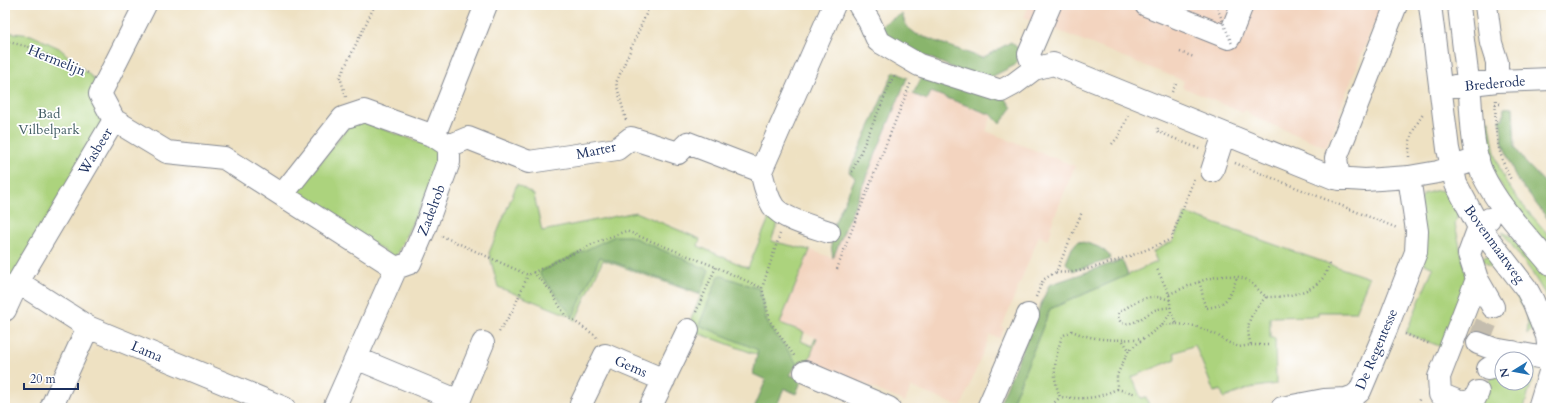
<svg xmlns="http://www.w3.org/2000/svg" width="1556" height="413" font-family="Cardo,serif">
<rect width="100%" height="100%" fill="#fff"/>
<filter id="ink" filterUnits="userSpaceOnUse"><feTurbulence type="fractalNoise" baseFrequency=".025" numOctaves="2"/><feDisplacementMap in="SourceGraphic" scale="8" xChannelSelector="R" yChannelSelector="G"/><feConvolveMatrix kernelMatrix="1 2 1 2 8 2 1 2 1" color-interpolation-filters="sRGB"/></filter>
<filter id="wash" filterUnits="userSpaceOnUse"><feTurbulence type="fractalNoise" baseFrequency=".012" numOctaves="4" result="noise"/><feDisplacementMap in="SourceGraphic" scale="16" xChannelSelector="R" yChannelSelector="G"/><feGaussianBlur stdDeviation="0.9" result="paint"/><feColorMatrix in="noise" values="0 0 0 0 0 0 0 0 0 0 0 0 0 0 0 0 0 1.4 0 .05"/><feComposite in="paint" operator="in"/></filter>
<g filter="url(#wash)">
<rect width="100%" height="100%" fill="#eee1c2"/>
<path fill="#f3d4bf" d="M1029 5H1382L1339 110 1341 112 1326 147 1249 115 1250 113 1245 110 1243 113 1182 87 1184 81 1024 17Z
M902 90 927 100 931 92 992 115 986 131 1075 166 1050 228 1052 229 1048 240 1039 236 1002 327 1004 328 1000 338 990 335 961 407 911 387 905 402 809 360 817 338 780 323 810 250 833 258Z"/>
<path fill="#acd37d" stroke="#64816e" d="M5 32 31 35 59 48 101 85 97 92 102 128 5 304Z
M1489 120C1492 133 1493 147 1497 160 1506 192 1531 213 1551 238V255L1524 223 1488 164 1479 122Z
M362 122 440 149 441 164 395 258 296 194 348 127Z
M517 184 534 195 542 231 636 212 700 239 698 246 748 268 772 211 780 218 771 241 810 250 780 323 804 332 801 341 812 346 816 337 817 338 809 360 795 364 774 361 687 329 701 295 603 260 575 321 568 315 498 287 489 253Z
M1438 190 1453 193 1460 207 1455 224 1469 289 1447 349 1406 333 1433 268 1421 262 1420 202 1423 194Z
M1185 213 1369 278 1355 312H1318V316L1270 317V338H1275L1276 384 1250 388 1224 398 1221 390 1214 392 1195 345 1174 353 1176 359 1132 377 1141 398 1146 397 1150 408H1010L1050 309 1157 262 1153 252 1173 241Z
M1502 232 1511 236 1535 264 1550 284 1551 287V304L1531 271Z
M1487 256 1502 266 1530 305 1532 330 1527 334 1528 323 1525 310 1515 294 1501 275 1481 259Z
M1526 365 1536 368 1524 408H1474C1481 395 1489 377 1502 369V383H1526Z"/>
<path fill="#89b56c" stroke="#527265" d="M902 14 906 26 916 34 982 58 1011 42 1021 51 1015 65 983 81 871 32 890 20Z
M894 71 907 78 833 258 831 245 835 222 855 178 849 172Z
M924 73 1006 99 1012 108 1000 124 992 115 931 92 927 100 913 94Z
M1513 107 1515 147 1525 162 1551 189V223L1516 178 1503 144 1500 119H1503L1504 108Z
M615 236H630L709 270 700 293 600 257 573 317 540 274 541 271Z
M1078 241C1090 244 1106 247 1111 259L1090 266 1073 271 1066 263 1072 248Z
M1122 260 1128 275 1050 309 1010 408H998L1049 285Z
M719 275 760 289 766 320 772 331 785 346 797 364 790 375 802 379 796 394 784 388 776 408H754L766 380 753 374 758 350 699 325Z"/>
</g>
<g filter="url(#ink)">
<g fill="none" stroke-linecap="round" stroke-linejoin="round">
<path stroke="#c4bdae" stroke-width="22" stroke-dasharray="22 11" stroke-linecap="butt" d="M1478 343 1493 307"/>
<defs>
<path id="minor" d="M859 5 869 21 878 41 919 65 1001 91 1014 84 1034 69 1053 64 1334 178 1365 180 1409 177 1438 172 1478 159
M1146 5 1229 38 1242 5
M1430 5 1448 149 1456 184 1479 227 1526 288 1533 301 1547 336 1550 359V372L1539 408
M1459 5C1462 35 1466 65 1470 95 1472 121 1472 149 1482 173 1498 207 1527 236 1551 265
M1486 5 1491 43 1497 62V81
M1034 69 1029 54 1050 5
M1455 86 1497 81 1551 79
M114 120 100 94 145 5
M449 146 468 138 529 162 617 149 631 138 678 153 688 143 761 171C764 183 766 195 773 206 782 219 814 227 829 232
M761 171 834 5
M1212 171 1224 134
M1339 179 1336 158 1396 5
M282 195 343 118 364 111 434 136
M1477 279 1493 307
M18 282 88 327 284 408
M5 310 18 282 114 120 167 152 224 158 396 268
M1478 343 1494 349 1550 359
M356 358 459 401 483 343
M1488 369 1513 352
M805 372 889 408
M1478 392 1474 400 1462 403 1440 394 1439 377 1477 279 1469 254 1479 227 1489 219
M581 404 605 355 664 380
M51 408 88 327
M334 408 396 268 410 263 425 228 449 162V146L434 136 486 5
M650 408 688 330
M988 408 1028 315
M1282 408 1324 400 1346 399 1354 396 1360 391 1387 327 1416 252 1417 231 1409 177"/>
</defs>
<use href="#minor" stroke="#848890" stroke-width="24"/>
<path stroke="#848890" stroke-width="2.5" stroke-dasharray="1 3" stroke-linecap="butt" d="M5 41 29 47 88 73
M1172 92 1176 84
M346 97 340 77 375 5
M1496 100C1494 132 1497 151 1511 180
M1495 104H1501
M626 120 616 83 650 5
M1158 128 1157 131 1199 149
M1112 144 1119 136 1128 116
M1409 157C1409 135 1412 132 1423 114
M1235 163 1397 228
M852 172 895 73
M780 234 762 288 770 321 795 357
M442 236 528 275 597 242 626 231 716 267
M849 237 911 82
M837 269 847 242
M533 272 550 290 565 315 596 336 597 338
M1056 272C1080 277 1148 250 1171 239L1194 179
M1199 282C1203 291 1202 299 1206 308 1227 306 1231 295 1237 277
M1169 294C1192 285 1220 269 1245 279 1252 282 1260 292 1266 297 1285 297 1309 294 1322 279 1326 275 1327 269 1330 264
M1036 297 1043 280 1056 272 1082 212
M1170 300C1146 292 1139 301 1119 312 1117 316 1119 319 1121 323 1135 326 1143 316 1155 310 1160 308 1166 308 1171 307
M696 312 716 267 762 288
M1177 324 1195 326 1217 335 1227 342 1239 347 1251 345C1244 323 1251 313 1266 297
M1162 325 1171 313
M499 332 513 310 528 275
M1405 334 1430 344
M1143 338C1120 341 1094 341 1072 331L1062 336C1055 359 1051 374 1060 397 1085 399 1093 400 1117 389V375L1129 350 1162 325 1177 324 1171 313 1169 294 1157 269
M1123 341 1129 350
M1251 345H1270
M1117 389 1137 394
M519 408 520 406 524 408
M1049 408 1060 397
M1416 408 1420 397"/>
<use href="#minor" stroke="#fff" stroke-width="22"/>
<path stroke="#848890" stroke-width="2.5" stroke-dasharray="1 3" stroke-linecap="butt" d="M1216 5 1232 44
M1180 52 1194 57"/>
</g>
</g>
<g text-anchor="middle" stroke-width="3.5" stroke-linejoin="round" paint-order="stroke">
<g font-size="14" fill="#1b2f5e" stroke="#fff">
<text transform="translate(57 60) rotate(22)" y="5">Hermelijn</text>
<text transform="translate(1495 83) rotate(-5)" y="5">Brederode</text>
<text transform="translate(596 150) rotate(-12)" y="5">Marter</text>
<text transform="translate(95 151) rotate(-59)" y="5">Wasbeer</text>
<text transform="translate(431 210) rotate(-69)" y="5">Zadelrob</text>
<text transform="translate(1495 244) rotate(54)" y="5">Bovenmaatweg</text>
<text transform="translate(1376 349) rotate(-67)" y="5">De Regentesse</text>
<text transform="translate(147 351) rotate(23)" y="5">Lama</text>
<text transform="translate(631 366) rotate(23)" y="5">Gems</text>
</g>
<g font-size="14" fill="#466067" stroke="#fff">
<text x="49" y="118">Bad<tspan x="49" dy="16">Vilbelpark</tspan></text>
</g>
</g>
<rect width="1556" height="413" fill="none" stroke="#fff" stroke-width="20"/>
<g transform="translate(1514 371) rotate(259)"><circle r="19" fill="#ffffff" stroke="#a4acbf"/>
<path d="M0-3L7 15L0 10L-7 15Z" fill="#1f6fb2"/>
<text y="-6" font-size="11" font-weight="bold" text-anchor="middle" fill="#1b2f5e">N</text>
</g>
<path d="M24 383v6h54v-6" fill="none" stroke="#1b2f5e" stroke-width="2"/>
<text x="30" y="383" font-size="12" fill="#1b2f5e" stroke="#ffffff" stroke-width="3" paint-order="stroke">20 m</text>
</svg>
